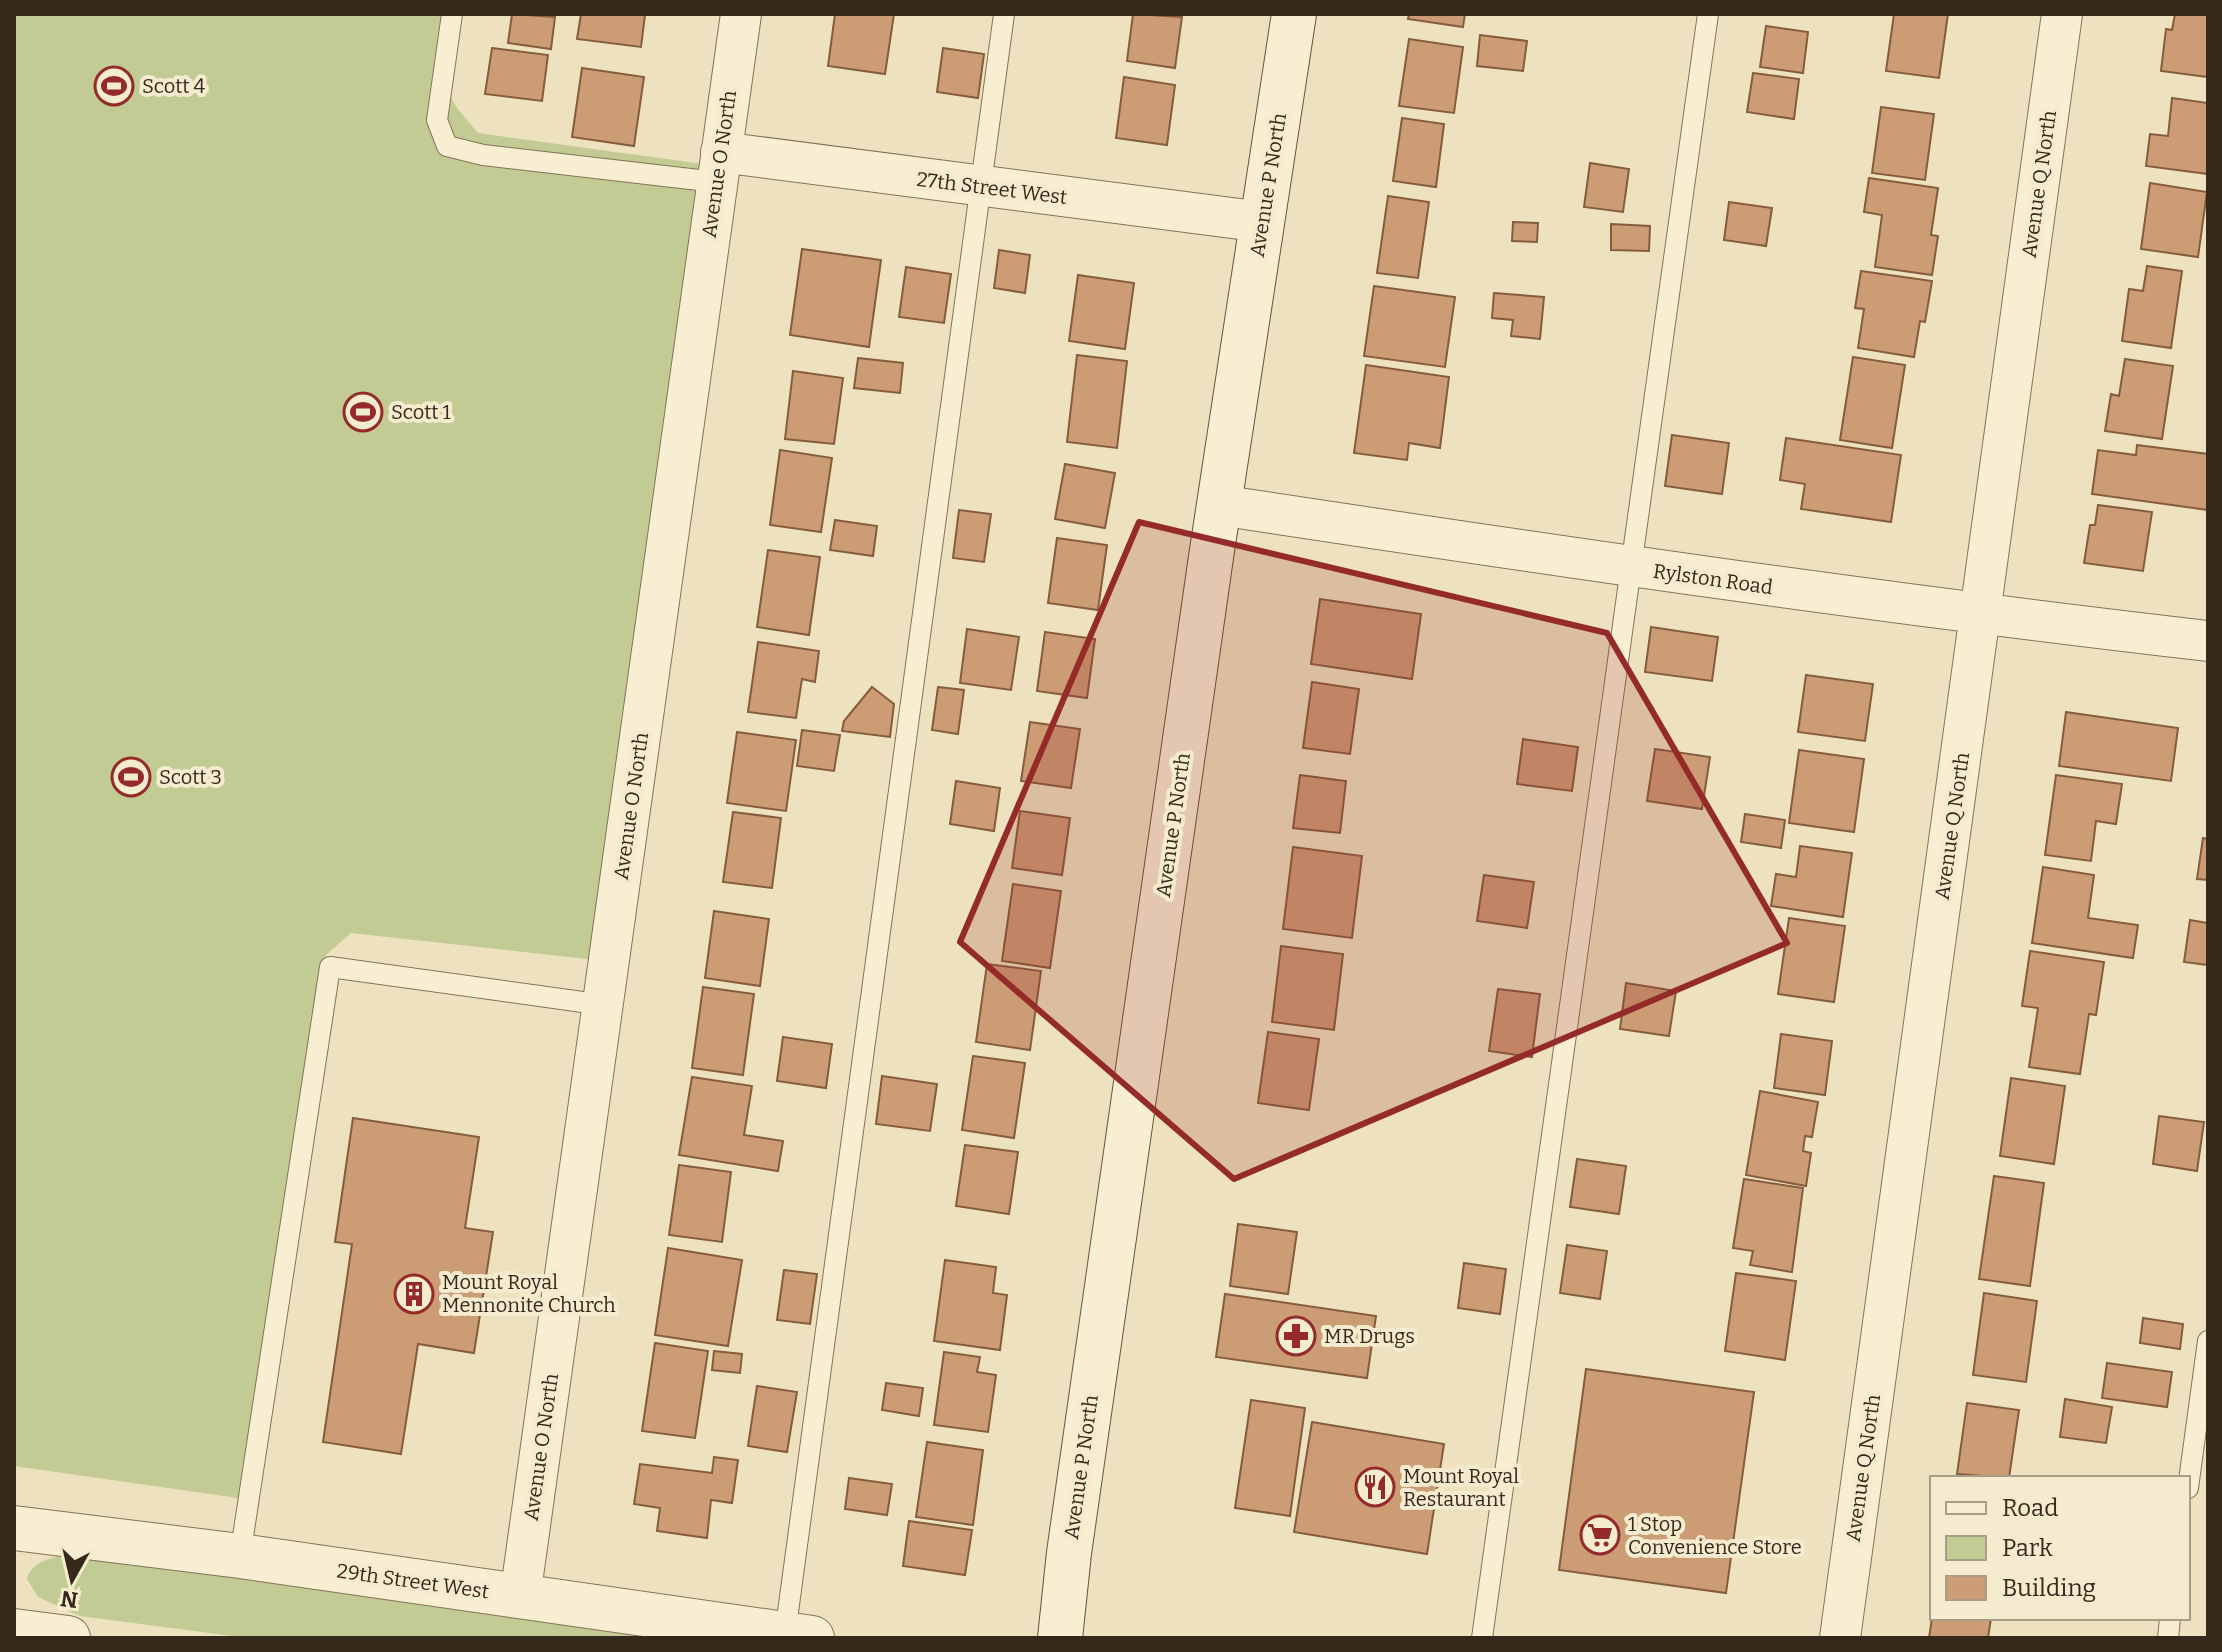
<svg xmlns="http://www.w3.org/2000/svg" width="2222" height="1652" font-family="Bitter,serif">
<rect width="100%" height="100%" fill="#ede1bf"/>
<path fill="#c2cb93" d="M14 14H452L443 84 457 108 478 133 703 164 595 960 351 933 326 955 245 1499 14 1466Z
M62 1555 703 1638H248L80 1616 38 1597 27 1579C32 1562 46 1560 62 1555Z"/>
<path fill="#cc9c75" stroke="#855d3d" stroke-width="2" d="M512 14 555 17 551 49 508 43Z
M581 14 645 15 641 47 577 39Z
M835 14H894L885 74 828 66Z
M1133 14 1182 17 1175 68 1127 61Z
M1409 14H1465L1463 27 1408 19Z
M1894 14H1948L1939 78 1886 71Z
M2175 14H2208V77L2161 71 2166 29 2172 30Z
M1766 26 1808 32 1803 73 1760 67Z
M1480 35 1527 41 1523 71 1477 66Z
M1409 39 1463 47 1454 113 1399 106Z
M492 48 548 55 542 101 485 94Z
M943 48 984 54 978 98 937 92Z
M582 68 644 77 634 146 572 137Z
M1753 73 1799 79 1794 119 1747 112Z
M1124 77 1175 85 1167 145 1116 138Z
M2172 98 2208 103V174L2146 166 2150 134 2168 136Z
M1881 107 1934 114 1925 180 1872 173Z
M1402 118 1444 124 1436 187 1393 181Z
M1590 163 1629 169 1623 212 1584 207Z
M1869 178 1938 188 1931 235 1938 236 1932 275 1875 267 1882 215 1864 212Z
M2150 183 2207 192 2198 257 2141 249Z
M1388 196 1429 202 1418 278 1377 273Z
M1729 202 1772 208 1766 246 1724 240Z
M1513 222 1538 223 1537 242 1512 241Z
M1611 224 1650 226 1649 251 1611 250Z
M802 249 881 260 869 347 790 335Z
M999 250 1030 255 1025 293 994 288Z
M2147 266 2182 271 2171 348 2122 341 2129 289 2143 291Z
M906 267 951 274 944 323 899 317Z
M1861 271 1932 281 1925 322 1920 321 1914 357 1858 348 1864 309 1855 308Z
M1078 275 1134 283 1125 349 1069 341Z
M1374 286 1455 297 1445 367 1364 356Z
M1494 293 1544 297 1540 339 1511 336 1513 320 1492 318Z
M1077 355 1127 361 1117 448 1067 442Z
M1853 357 1905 365 1892 448 1840 440Z
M858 358 903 363 900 393 854 388Z
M2125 359 2173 366 2162 439 2105 431 2111 394 2119 396Z
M1366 365 1449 377 1440 448 1409 443 1407 460 1354 453Z
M793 371 843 378 834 444 785 439Z
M1672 435 1729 443 1722 494 1665 486Z
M1786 438 1901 455 1891 522 1801 509 1805 484 1780 480Z
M2137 445 2208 454V510L2092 494 2098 450 2136 455Z
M780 450 832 458 821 532 770 525Z
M1065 464 1115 473 1105 528 1055 519Z
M2098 505 2152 512 2143 571 2084 563 2090 525H2095Z
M959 510 991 514 984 562 953 558Z
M835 520 877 526 873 556 830 550Z
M1057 538 1107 545 1098 610 1048 603Z
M768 550 820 557 809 635 757 627Z
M1320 599 1421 614 1412 679 1311 664Z
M1651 627 1718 637 1712 681 1645 672Z
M967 629 1019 637 1011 690 960 683Z
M1045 632 1095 639 1087 698 1037 691Z
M758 642 819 651 815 682 802 679 796 718 748 712Z
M1806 675 1873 684 1865 741 1798 732Z
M1312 682 1359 689 1350 754 1303 748Z
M872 687 894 704 890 737 842 731 844 721Z
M938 687 964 690 958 734 932 730Z
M2066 712 2178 728 2171 781 2059 766Z
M1030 722 1080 729 1071 788 1021 781Z
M802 730 840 735 834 771 797 766Z
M737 732 796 740 786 811 727 803Z
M1523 739 1578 747 1572 791 1517 784Z
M1655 749 1710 757 1702 809 1647 801Z
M1799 750 1864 759 1854 832 1789 823Z
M1300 775 1346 781 1340 833 1293 828Z
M2056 775 2122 784 2116 824 2096 821 2091 861 2045 855Z
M956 781 1000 788 994 831 950 824Z
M1020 811 1070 818 1062 875 1012 868Z
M733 812 781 818 772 888 723 882Z
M1745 814 1785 820 1781 848 1741 842Z
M2203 838 2208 839V880L2197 879Z
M1800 846 1852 853 1843 917 1771 906 1776 874 1796 877Z
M1293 847 1362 856 1352 938 1283 929Z
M2043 867 2094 875 2088 918 2138 925 2133 958 2032 943Z
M1484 875 1534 882 1527 928 1477 921Z
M1013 884 1061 891 1050 968 1002 961Z
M714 911 769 919 760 986 705 978Z
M1789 918 1845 926 1834 1002 1778 994Z
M2190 920 2208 923V965L2184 962Z
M1281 946 1343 954 1334 1030 1272 1022Z
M2030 951 2104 962 2096 1015 2089 1014 2080 1074 2029 1067 2038 1008 2022 1006Z
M987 964 1041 971 1030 1050 976 1042Z
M1626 983 1676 991 1669 1036 1620 1029Z
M703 987 754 994 743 1075 692 1068Z
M1498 989 1540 994 1532 1057 1489 1051Z
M1268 1032 1319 1039 1309 1110 1258 1103Z
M1781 1034 1832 1041 1825 1095 1774 1088Z
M783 1037 832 1044 826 1088 777 1081Z
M973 1056 1025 1063 1014 1138 962 1130Z
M882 1076 937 1084 930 1131 876 1124Z
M692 1077 752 1086 744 1135 783 1141 778 1171 679 1155Z
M2011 1078 2065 1086 2054 1164 2000 1156Z
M1760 1091 1818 1102 1812 1137 1805 1136 1803 1151 1811 1153 1806 1186 1746 1175Z
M2159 1116 2204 1122 2197 1171 2153 1164Z
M353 1118 479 1137 465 1228 493 1232 474 1353 418 1344 401 1454 323 1442 352 1244 335 1242Z
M965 1145 1018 1152 1009 1214 956 1206Z
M1577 1159 1626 1166 1619 1214 1570 1207Z
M679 1165 731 1172 722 1242 669 1235Z
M1994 1176 2044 1183 2030 1286 1979 1279Z
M1744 1179 1803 1188 1792 1272 1750 1265 1753 1251 1733 1248Z
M1238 1224 1297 1232 1288 1294 1230 1286Z
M1567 1245 1607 1251 1600 1299 1560 1293Z
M668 1248 742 1260 728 1346 655 1335Z
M945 1260 996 1267 993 1293 1007 1295 1000 1350 934 1341Z
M1464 1263 1506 1269 1500 1314 1458 1308Z
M784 1270 817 1274 810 1324 777 1320Z
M1736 1273 1796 1281 1785 1360 1725 1351Z
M1984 1293 2037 1301 2026 1382 1973 1375Z
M1225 1294 1376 1316 1367 1378 1216 1357Z
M2143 1318 2183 1324 2180 1349 2140 1343Z
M655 1343 708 1351 695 1438 642 1431Z
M714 1351 742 1354 740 1373 712 1370Z
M944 1352 980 1357 977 1372 996 1375 988 1432 934 1425Z
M2107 1363 2172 1372 2167 1407 2102 1398Z
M1586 1369 1754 1392 1726 1593 1559 1570Z
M886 1383 923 1388 919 1416 882 1410Z
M757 1386 797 1392 787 1452 748 1446Z
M2065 1399 2112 1407 2106 1443 2060 1437Z
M1251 1400 1305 1408 1290 1516 1235 1508Z
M1967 1403 2019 1410 2009 1478 1957 1474Z
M1312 1422 1444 1444 1427 1554 1294 1532Z
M927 1442 983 1450 973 1525 916 1517Z
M714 1457 738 1460 732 1503 711 1500 707 1538 657 1531 660 1508 634 1504 640 1464 712 1473Z
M849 1478 892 1484 887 1515 845 1509Z
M909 1521 972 1530 965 1575 903 1566Z
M1932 1618H1991L1988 1638H1929Z"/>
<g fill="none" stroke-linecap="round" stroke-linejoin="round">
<defs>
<path id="service" d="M452 14 437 120 447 146 483 155 716 182
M2188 1488 2208 1341
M240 1556 330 967 604 1005
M785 1634 1004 14
M1482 1638 1708 14
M2168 1638 2170 1618"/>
<path id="minor" d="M721 152 1263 222
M1219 505C1548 555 1877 603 2208 641
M520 1597 741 14
M1840 1638 2062 14"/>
<path id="tertiary" d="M14 1528 240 1556 812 1638
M14 1631 68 1638"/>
<path id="secondary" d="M1060 1638 1069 1553 1211 557 1294 14"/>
</defs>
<use href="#service" stroke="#867257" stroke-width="22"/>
<use href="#minor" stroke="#867257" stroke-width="42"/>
<use href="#tertiary" stroke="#867257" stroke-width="46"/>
<use href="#secondary" stroke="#67533b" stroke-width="46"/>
<use href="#service" stroke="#f8eed2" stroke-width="20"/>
<use href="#minor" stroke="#f8eed2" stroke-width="40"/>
<use href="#tertiary" stroke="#f8eed2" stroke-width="44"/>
<use href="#secondary" stroke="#f8eed2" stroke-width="44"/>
</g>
<path fill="#952b28" fill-opacity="0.2" stroke="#952b28" stroke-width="6" stroke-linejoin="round" d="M1139 522 1607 633 1787 943 1234 1179 960 942Z"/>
<defs>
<symbol id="stadium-ring" viewBox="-11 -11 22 22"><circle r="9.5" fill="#f5ebce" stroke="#952b28" stroke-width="1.5"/><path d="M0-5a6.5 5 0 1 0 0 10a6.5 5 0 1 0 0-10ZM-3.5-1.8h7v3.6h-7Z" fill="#952b28"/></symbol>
<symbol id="building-ring" viewBox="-11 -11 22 22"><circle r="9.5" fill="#f5ebce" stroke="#952b28" stroke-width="1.5"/><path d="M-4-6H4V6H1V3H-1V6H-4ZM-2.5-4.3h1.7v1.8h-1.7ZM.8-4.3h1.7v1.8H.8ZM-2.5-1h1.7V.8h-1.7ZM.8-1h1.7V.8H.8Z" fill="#952b28"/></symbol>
<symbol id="pharmacy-ring" viewBox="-11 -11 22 22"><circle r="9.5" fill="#f5ebce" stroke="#952b28" stroke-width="1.5"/><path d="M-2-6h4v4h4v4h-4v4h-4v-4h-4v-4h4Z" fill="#952b28"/></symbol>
<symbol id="restaurant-ring" viewBox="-11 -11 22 22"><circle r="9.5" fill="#f5ebce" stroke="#952b28" stroke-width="1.5"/><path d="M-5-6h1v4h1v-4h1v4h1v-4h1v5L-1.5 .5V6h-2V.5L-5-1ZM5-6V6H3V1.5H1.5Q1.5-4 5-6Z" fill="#952b28"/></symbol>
<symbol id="supermarket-ring" viewBox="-11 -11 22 22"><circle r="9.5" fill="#f5ebce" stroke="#952b28" stroke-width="1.5"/><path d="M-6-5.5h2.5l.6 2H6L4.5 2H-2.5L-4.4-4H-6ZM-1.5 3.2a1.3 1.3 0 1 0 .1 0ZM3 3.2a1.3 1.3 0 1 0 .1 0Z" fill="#952b28"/></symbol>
</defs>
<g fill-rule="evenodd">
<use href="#stadium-ring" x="92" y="64" width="44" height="44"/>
<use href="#stadium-ring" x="341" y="390" width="44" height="44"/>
<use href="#stadium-ring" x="109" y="755" width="44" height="44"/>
<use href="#building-ring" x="392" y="1272" width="44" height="44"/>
<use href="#pharmacy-ring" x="1274" y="1314" width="44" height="44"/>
<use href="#restaurant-ring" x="1353" y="1465" width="44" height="44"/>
<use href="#supermarket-ring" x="1578" y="1513" width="44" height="44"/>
</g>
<g text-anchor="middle" stroke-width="8" stroke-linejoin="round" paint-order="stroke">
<g font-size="20" fill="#35291c" stroke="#f5ebce" text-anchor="start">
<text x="142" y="93">Scott 4</text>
<text x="391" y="419">Scott 1</text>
<text x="159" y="784">Scott 3</text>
<text x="442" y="1289">Mount Royal<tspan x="442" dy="23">Mennonite Church</tspan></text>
<text x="1324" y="1343">MR Drugs</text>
<text x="1403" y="1483">Mount Royal<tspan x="1403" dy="23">Restaurant</tspan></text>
<text x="1628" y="1531">1 Stop<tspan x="1628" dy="23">Convenience Store</tspan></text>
</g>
<g font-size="20" fill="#35291c" stroke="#f5ebce">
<text transform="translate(719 164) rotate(-82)" y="7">Avenue O North</text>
<text transform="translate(2039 184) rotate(-82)" y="7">Avenue Q North</text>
<text transform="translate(1268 185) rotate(-81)" y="7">Avenue P North</text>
<text transform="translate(992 188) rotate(7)" y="7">27th Street West</text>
<text transform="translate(1713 579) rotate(8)" y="7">Rylston Road</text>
<text transform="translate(631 806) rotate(-82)" y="7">Avenue O North</text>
<text transform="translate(1173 825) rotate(-82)" y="7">Avenue P North</text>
<text transform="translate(1952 826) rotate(-82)" y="7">Avenue Q North</text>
<text transform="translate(541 1447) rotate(-82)" y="7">Avenue O North</text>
<text transform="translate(1081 1467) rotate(-82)" y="7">Avenue P North</text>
<text transform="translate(1863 1468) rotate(-82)" y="7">Avenue Q North</text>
<text transform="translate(413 1581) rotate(8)" y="7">29th Street West</text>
</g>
</g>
<rect width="2222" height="1652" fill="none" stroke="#35291c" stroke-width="32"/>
<rect x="1930" y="1476" width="260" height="144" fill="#f5ebce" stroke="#a89d87" stroke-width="2"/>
<rect x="1946" y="1502" width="40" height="12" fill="#f8eed2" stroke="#a89d87" stroke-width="2"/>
<text x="2002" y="1516" font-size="24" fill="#35291c">Road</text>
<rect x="1946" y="1536" width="40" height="24" fill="#c2cb93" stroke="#a89d87" stroke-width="2"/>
<text x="2002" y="1556" font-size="24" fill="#35291c">Park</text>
<rect x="1946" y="1576" width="40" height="24" fill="#cc9c75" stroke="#a89d87" stroke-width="2"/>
<text x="2002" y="1596" font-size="24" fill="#35291c">Building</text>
<g transform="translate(72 1580) rotate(188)" stroke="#f5ebce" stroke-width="6" paint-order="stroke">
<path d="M0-6L14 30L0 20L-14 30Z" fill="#35291c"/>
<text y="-12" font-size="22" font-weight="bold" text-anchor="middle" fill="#35291c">N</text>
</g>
</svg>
